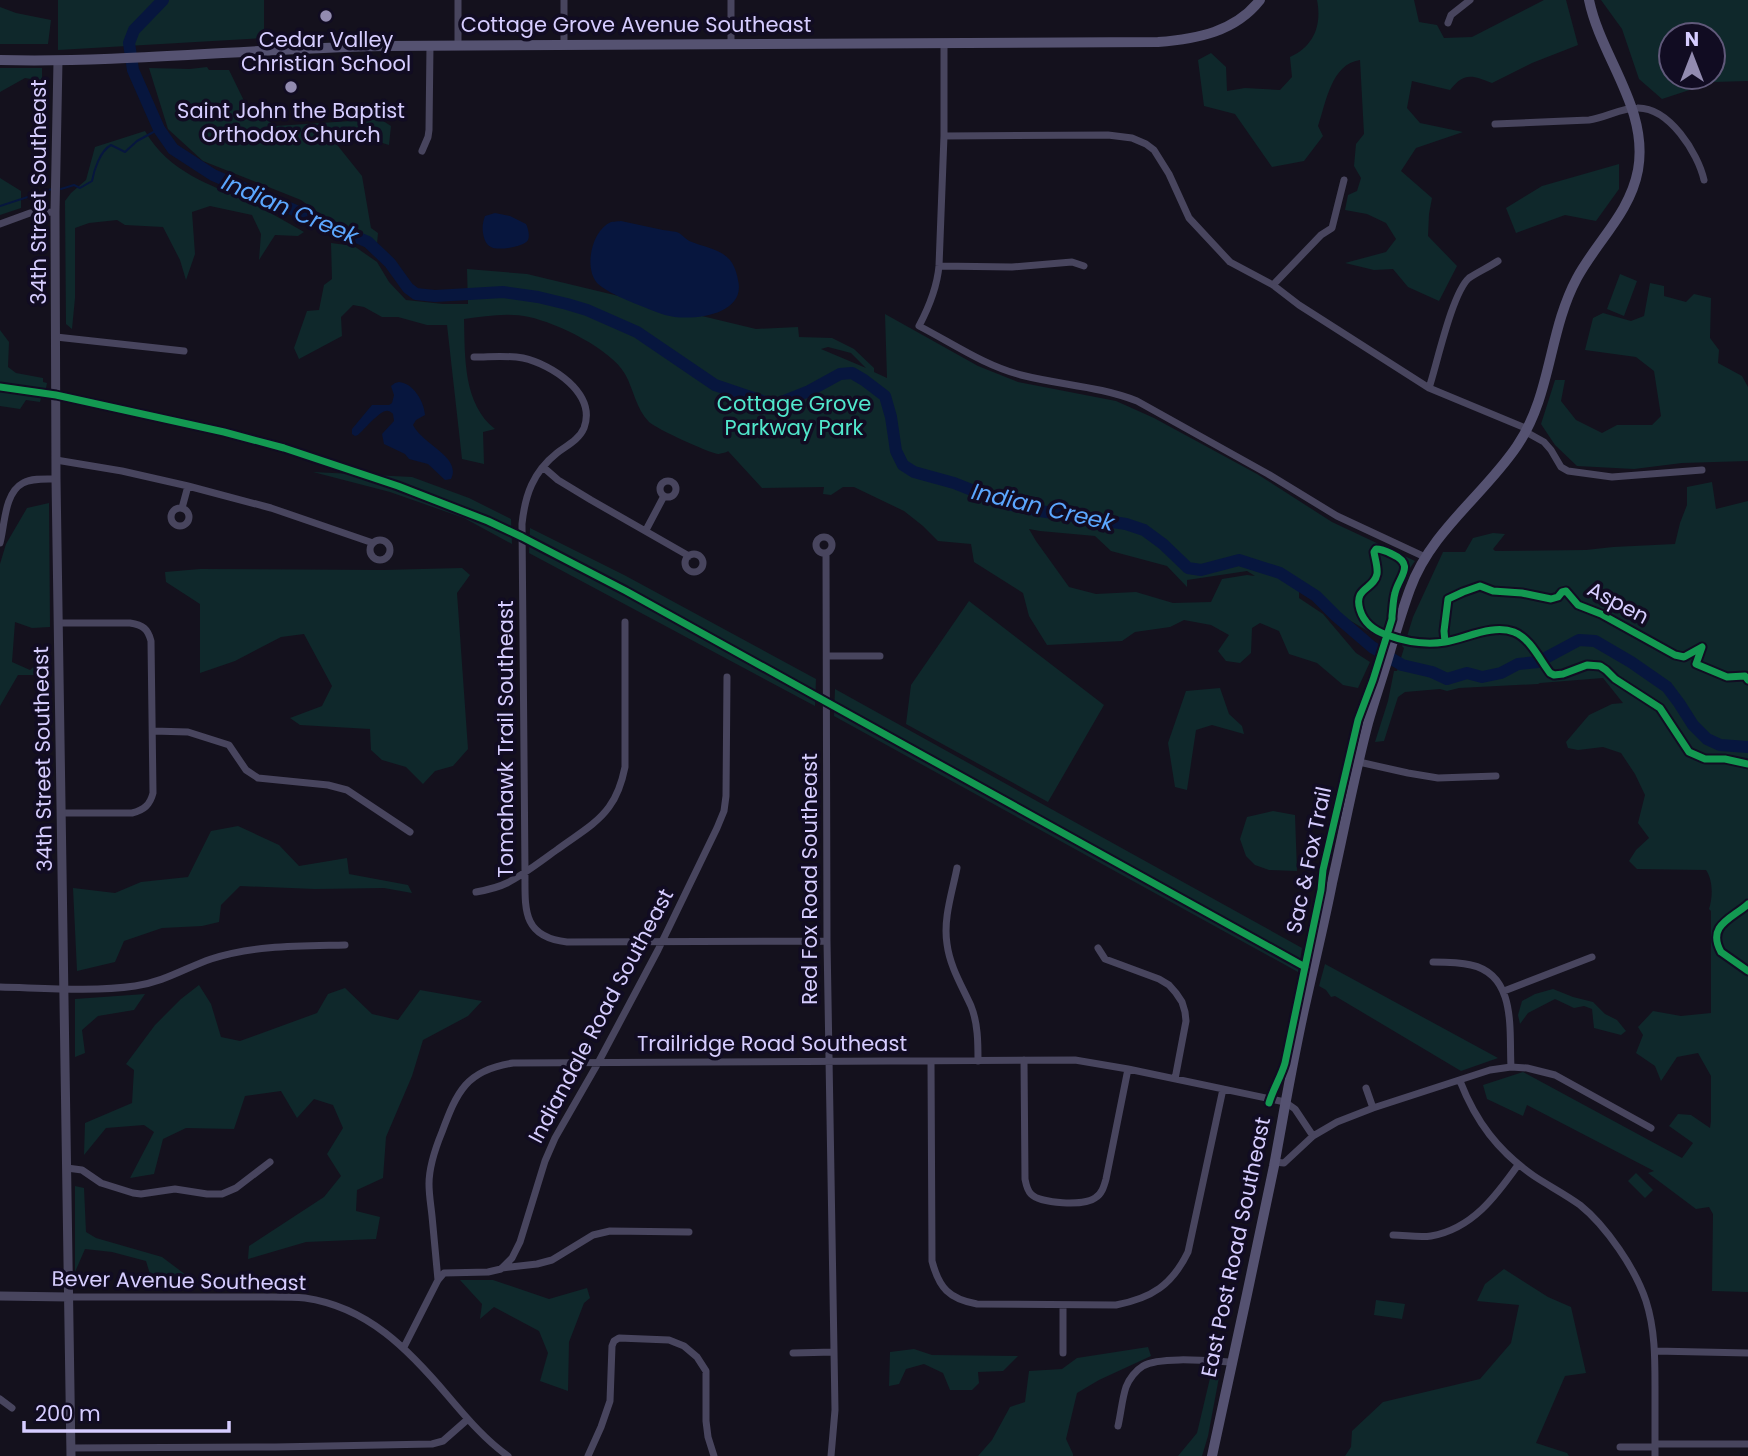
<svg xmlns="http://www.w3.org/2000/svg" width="1748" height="1456" font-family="Poppins,sans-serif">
<rect width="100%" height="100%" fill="#14111d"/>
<path fill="#0f282b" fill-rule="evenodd" d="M58 0H264V38L58 50Z
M1317 0H1414L1419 22 1437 25 1444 38 1472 37 1544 0H1566L1578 45 1532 63 1492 83C1472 75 1464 72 1450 90L1412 81 1407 108 1420 123 1463 132 1416 148 1401 171 1432 198 1429 214 1428 236 1457 266 1439 301 1408 287 1393 269 1374 270 1345 263 1386 252 1396 239 1386 223 1367 214 1345 210 1348 195 1357 191 1361 178 1354 166 1356 144 1364 134 1360 60C1331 64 1326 103 1318 126L1323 136 1304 161 1272 167 1235 114 1204 106 1198 60 1211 53 1226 67 1227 91 1245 88 1280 90 1292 77 1290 57C1314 46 1322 25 1317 0Z
M1601 0H1748V81L1714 82 1662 99 1639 79 1622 29ZM1671 35H1713V77H1671Z
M0 7 16 13 51 20 48 44H0Z
M207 67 209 70H229L247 107 276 126 380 119 391 126 389 145 340 130 330 136 362 176 371 228 378 233 376 255 301 200 203 161 168 129 149 68 190 69Z
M0 68H42V81L25 78 0 92Z
M145 131C169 173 210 184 251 203 269 212 287 222 304 232L298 236 275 235 259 260 261 234 252 215 210 206 192 212 195 254 186 280 180 260 163 227 125 225 117 220 89 223 75 228V298L72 329 66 324 65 201 71 193 86 180 95 147Z
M1619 164V189L1596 221 1565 215 1516 233 1506 208 1542 186Z
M0 178 21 191V208L0 215Z
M331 243 354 246 377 262 389 282 406 300 443 304H468L467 269 527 274 756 329 798 327 799 337 832 338 854 349 874 368V372L887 378 885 314 978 366 1018 382 1116 401 1154 418 1257 474 1332 522 1415 561 1398 585 1390 607 1381 639 1299 590V598L1323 614 1356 653 1370 662 1358 688 1343 685 1317 663 1289 654 1279 631 1260 623 1252 628 1251 653 1240 663 1226 661 1218 651 1229 635 1211 625 1184 620 1170 627 1135 632 1122 641 1047 645 1029 616 1023 593 974 562 971 544 938 541 923 526 904 511 854 487H843L831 495 823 494 824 487 762 488 728 451C728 452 719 454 718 454 709 453 655 428 649 422 636 409 634 390 625 374 611 349 557 323 529 317 508 312 486 316 464 319 465 357 463 404 495 429L483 432 484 464 462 459 447 325H427L398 317H382L364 307 353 305 341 317 342 336 299 359 294 348 307 311 319 310 324 285 332 279ZM828 347 851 353 866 368 821 349ZM1029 529 1040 531 1095 536 1111 551 1167 566 1187 587V580L1247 571 1255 576 1247 575 1222 579 1211 602 1173 603 1136 592 1096 594 1069 587 1036 541Z
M1620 274 1637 281 1624 316 1607 309Z
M1650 283 1664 286V296L1686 302 1694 294 1711 298 1710 338 1719 350 1718 363 1742 376 1748 387V461L1682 463 1634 469 1577 466 1555 445 1541 424 1555 380H1565L1561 401 1576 420 1602 433 1617 425H1652L1661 416 1654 371 1636 357 1585 350 1593 318 1603 313 1631 321 1644 316Z
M0 330 9 342 8 367 16 373 43 378V382L47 383 44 399 41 398 40 402 26 400 20 409 0 406Z
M313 472 412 477 469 498 511 519 512 544 464 518 390 492Z
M1712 482 1716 509 1748 501V1292L1712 1291 1713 1214 1709 1207 1696 1209 1648 1173 1654 1171 1527 1105 1523 1116 1487 1099 1483 1085 1523 1072 1682 1158 1693 1143 1669 1126 1678 1114 1691 1115 1710 1128 1711 1121V1076L1698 1053 1677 1057 1661 1081 1655 1066 1636 1053 1643 1035 1638 1027 1653 1011 1681 1016 1711 1013V911L1709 909C1713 897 1713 880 1706 870L1637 869 1629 861 1636 850 1649 838 1638 823 1645 795 1635 774 1621 753 1603 747 1578 750 1568 748 1566 742 1589 715 1612 704 1623 703 1603 678 1540 683 1538 684 1459 688 1447 691 1440 689 1405 692 1398 697 1384 741 1375 742 1388 701 1394 671H1397L1404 648 1402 646 1403 643H1405L1413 617 1443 552H1465L1473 538 1493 533 1505 534 1493 549 1495 551 1586 550 1613 547 1675 544 1680 523 1687 505V487Z
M49 503 50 627 32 628 15 622 12 662 30 670 50 653 51 675H18L0 706V564L6 544 27 508Z
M530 528 626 576 816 679 815 706 529 553Z
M462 568 470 575 457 593 468 749 453 766 435 771 423 784 406 767 382 760 371 750 370 729 300 725 290 718 322 706 332 686 304 634 281 637 235 661 200 673V604L166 582 165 572 200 569 383 570Z
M969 601 1104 705 1048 802 906 724 911 685Z
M1220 688 1229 714 1242 726 1244 734 1212 725 1196 730 1187 790 1175 787 1168 743 1186 691Z
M835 689 1302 948 1298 972 834 716Z
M1273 811 1295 815 1297 871 1269 870 1255 865 1246 856 1240 839 1247 817Z
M238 826 279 845 299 866 347 858 349 874 408 885 412 893 384 888 315 889 240 886 221 905 219 922 202 926 162 928 124 941 115 962 77 971 73 888 115 893 141 882 188 877 211 831Z
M1325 964 1498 1058 1461 1071 1335 996 1331 997 1326 990 1319 986Z
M199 985 211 1004 221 1037 240 1041 317 1013 328 994 345 988 372 1014 398 1020 420 990 482 1001 468 1016 423 1040 412 1076 386 1137 383 1178 357 1190 356 1211 380 1217 376 1239 306 1242 248 1259 249 1246 324 1197 341 1176 327 1154 343 1128 333 1105 314 1099 297 1118 281 1091 245 1096 234 1129 186 1128 163 1139 154 1174 130 1178 154 1132 144 1125 106 1128 84 1155 85 1123 132 1103 134 1070 126 1064 155 1025 181 999Z
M1553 989 1573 997 1593 1002 1605 1014 1617 1020 1626 1031 1621 1035 1594 1028 1592 1009 1584 1006 1574 1008 1555 999 1528 1013 1520 1024 1518 1015 1522 1001 1535 994Z
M145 994 134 1010 98 1016 82 1030 85 1053 75 1057V999Z
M1636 1173 1653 1190 1645 1198 1628 1181Z
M75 1186 84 1188 86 1232 96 1238 162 1257 198 1284H153L146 1261 112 1252 85 1249 75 1272Z
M1504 1269 1548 1297 1571 1307 1586 1373 1565 1376 1536 1443 1567 1453 1569 1456H1345L1351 1447 1352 1431 1383 1402 1480 1379 1511 1343 1519 1305 1477 1301 1485 1284Z
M460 1280H493L549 1299 587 1288 590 1298 584 1303 569 1342 568 1391 540 1381 548 1353 539 1331 494 1307 480 1319 482 1304Z
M1376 1300 1405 1304 1402 1319 1374 1315Z
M1148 1347 1151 1356 1099 1380 1077 1393 1066 1439 1073 1454V1456H978L992 1440 1010 1407 1025 1402 1029 1371 1062 1369 1077 1358Z
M914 1349 932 1355 1018 1356 1003 1371 978 1372 979 1383 972 1390H950L943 1373 924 1364 906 1369 899 1384 889 1386 890 1352Z
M1220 1372 1208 1436 1202 1456H1178L1197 1433 1211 1374Z"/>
<path fill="#07163e" d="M495 213 510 216 526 224C528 228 530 235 528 240 524 247 497 251 491 247 485 244 484 238 483 233 482 226 483 222 485 216Z
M621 221C635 224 649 227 663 230 668 231 675 231 679 233 684 236 686 240 692 242 706 248 719 248 730 260 734 265 737 273 738 280 747 316 689 322 665 315 651 310 607 294 597 283 584 268 591 231 611 222 611 222 621 221 621 221Z
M399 382C413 383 424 401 425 415L416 420 413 425C422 444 462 457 451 479L445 480 428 464 409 459 405 454 384 444 382 434 394 421 393 414C392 413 390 411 388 411 381 409 364 430 358 435L355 436 352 434V429L372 405H389L392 403 394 395 391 386 395 383Z"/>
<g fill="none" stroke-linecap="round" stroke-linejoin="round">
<path stroke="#07163e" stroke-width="2" d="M61 189 74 185 80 188 92 181C94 170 100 151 111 145L125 152 137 141 159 129
M0 206 52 189"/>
<path stroke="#07163e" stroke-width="12" d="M163 0 134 30 129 43 133 70 159 129 173 149 213 175 368 242 390 263 408 288 416 294 435 296 503 292 538 297 567 304 587 310 637 332 715 385 768 403H779L809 391 840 374 852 373 864 380 885 396 891 417 896 451 903 465 914 472 954 483 1007 504 1040 511 1126 524 1144 530 1163 544 1188 568 1201 570 1239 560 1280 573 1316 596 1336 616 1372 647 1402 665 1432 672 1447 679 1467 673 1482 677 1501 673 1518 664 1538 662 1579 640 1595 641 1631 662 1667 687 1679 703 1693 725 1707 739 1720 745 1748 747"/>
<path stroke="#48455e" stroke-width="7" d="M458 0V45
M564 0V45
M1448 23 1451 15 1470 0
M944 43V136L939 266C937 288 929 307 919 326 952 343 985 366 1021 375 1060 385 1099 386 1137 401L1268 474 1337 516 1425 557
M731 44V0
M1495 124 1589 120C1605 118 1621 108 1637 108 1669 107 1698 153 1704 180
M944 136 1108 135 1132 138 1146 144 1154 150 1169 174 1189 218 1230 262 1273 285 1299 305 1429 388 1528 429
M422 151 428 137 429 130 430 45
M0 224 30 213 55 212
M939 266 1012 267 1072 262 1084 266
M1273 285 1321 235 1332 228 1344 180
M56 337 184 351
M474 357C490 357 507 355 523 358 551 364 597 393 584 428 579 440 566 446 557 453 533 472 525 495 522 524L525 873C525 909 522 937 567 942L827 941
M1429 388C1437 364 1452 293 1469 278 1478 272 1489 267 1498 261
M56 395 224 432 284 448
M1526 432 1544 442 1551 450 1561 467 1568 471 1612 477 1702 470
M56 460 122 471 188 486 271 508 373 543
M543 467 558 480 591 500 689 556
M660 489a8 8 0 1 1 16 0a8 8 0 1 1-16 0Z
M171 517a9 9 0 1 1 18 0a9 9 0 1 1-18 0Z
M182 508 188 486
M646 530 664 496
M816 545a8 8 0 1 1 16 0a8 8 0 1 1-16 0Z
M370 550a10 10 0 1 1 20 0a10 10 0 1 1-20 0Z
M0 543C5 525 4 493 23 483 32 478 46 479 56 479
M826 553 827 941 835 1410 831 1456
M685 563a9 9 0 1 1 18 0a9 9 0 1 1-18 0Z
M58 623H130C143 625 148 629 151 641L153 793C150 805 144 810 132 813H61
M827 656H880
M153 731 188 732 229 745 246 770 258 778 328 785 347 790 410 832
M1359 762 1408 773 1438 778 1496 776
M957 868C952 893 943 919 947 944 950 967 962 986 971 1006 978 1023 978 1043 978 1061
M476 892C487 890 497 888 507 883 525 874 541 861 558 849 575 836 596 825 609 807 618 795 622 782 625 767V622
M1098 948 1105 959 1159 979 1169 985 1176 993 1182 1002 1185 1012 1186 1021 1175 1079
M1433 962C1445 962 1459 962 1471 965 1517 975 1509 1031 1511 1067
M0 987C42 988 94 992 135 986 164 982 185 968 211 959 255 945 300 946 345 945
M1504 991 1592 957
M1024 1060 1025 1179C1026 1184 1027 1190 1031 1194 1040 1204 1085 1206 1095 1198 1102 1194 1104 1186 1106 1179L1128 1069
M931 1061 932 1261C939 1288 949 1299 977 1304L1116 1305C1152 1298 1172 1285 1188 1252L1223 1089
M1460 1081C1476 1122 1498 1151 1534 1176 1549 1186 1565 1194 1580 1205 1595 1217 1608 1233 1619 1249 1630 1265 1640 1283 1646 1301 1655 1329 1655 1358 1655 1386 1655 1410 1655 1433 1655 1456
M1366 1088 1373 1108
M1274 1162 1284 1163 1313 1136 1337 1122 1373 1108 1490 1070 1511 1067 1527 1068 1555 1075 1651 1128
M67 1168 82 1170 101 1183 133 1193 141 1194 175 1189 207 1194H222L236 1188 270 1162
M1393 1235C1405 1235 1419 1238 1431 1236 1472 1229 1496 1196 1518 1165
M502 1268 537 1264 552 1260 593 1235 610 1231 689 1232
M438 1280C436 1259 434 1237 432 1216 431 1206 429 1195 429 1184 429 1166 435 1149 442 1132 457 1092 466 1070 513 1063L1075 1060 1128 1069 1285 1102 1295 1109 1313 1136
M69 1297H272C283 1297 294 1297 305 1298 368 1307 409 1350 448 1396 466 1417 485 1440 508 1456
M1063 1305V1353
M404 1347 438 1280 444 1273 488 1272 501 1269 512 1258 520 1242 545 1161 555 1138 598 1063 658 950 717 828 724 811 726 796 727 677
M1655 1351 1748 1353
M793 1353 834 1352
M0 1399 12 1408
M1118 1426C1121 1413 1122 1399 1126 1387 1129 1379 1136 1370 1143 1366 1160 1356 1212 1361 1232 1362
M1655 1444H1748
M1620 1447H1655
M71 1448 275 1447 432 1444 443 1441 468 1419
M588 1456 601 1427 610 1401 612 1346 614 1341 619 1338 669 1340 684 1346 697 1357 706 1371V1421L708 1437 714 1456"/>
<path stroke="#48455e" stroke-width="9" d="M58 61 55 212 56 479 71 1456
M0 1296 69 1297"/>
<path stroke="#555271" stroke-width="10" d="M0 60C128 63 256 48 385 46L1158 42C1197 39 1235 32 1260 0
M1212 1456C1233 1359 1254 1263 1274 1166 1284 1112 1293 1058 1305 1005 1314 964 1324 924 1332 883 1344 830 1354 776 1368 723 1375 698 1384 673 1391 648 1397 628 1403 608 1410 589 1431 531 1484 495 1517 446 1552 394 1548 332 1577 278 1597 241 1630 213 1638 170 1649 108 1601 58 1589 0"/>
<defs>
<path id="cycleway" d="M0 387 56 395 224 432 284 448 398 486 488 521 522 537 626 591 1305 967
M1445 642 1444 631 1448 599 1463 592 1480 586 1493 591 1522 593 1551 599 1558 597 1562 592 1566 591 1578 605 1601 614 1675 655 1684 657 1702 647 1696 664 1727 677 1745 676 1748 680
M1748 904C1733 918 1706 925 1721 952L1748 971
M1269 1103C1273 1089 1281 1077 1285 1063L1321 890 1323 870 1358 720 1373 680 1392 619V616C1393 608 1393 600 1395 593 1399 576 1416 565 1392 554 1386 551 1382 549 1376 549L1374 552C1375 559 1378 567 1377 574 1374 590 1353 587 1360 610 1364 623 1375 631 1387 635 1406 642 1425 645 1445 642 1467 638 1493 624 1514 632 1530 638 1540 660 1550 673L1554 675 1563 674 1587 665 1600 666 1606 670 1615 679 1660 708 1689 752 1705 759H1725L1748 764"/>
</defs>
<use href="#cycleway" stroke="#110c22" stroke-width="11"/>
<use href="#cycleway" stroke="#139951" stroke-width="7"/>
</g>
<g fill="#928bb0" stroke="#110c22" stroke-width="2.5">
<circle cx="326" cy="16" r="7"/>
<circle cx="291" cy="87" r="7"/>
</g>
<g text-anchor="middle" stroke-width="7" stroke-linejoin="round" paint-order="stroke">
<g font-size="21" fill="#d6cdff" stroke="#110c22">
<text x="636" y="32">Cottage Grove Avenue Southeast</text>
<text transform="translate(39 192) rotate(-90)" y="7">34th Street Southeast</text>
<text transform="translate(1618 603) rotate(28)" y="7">Aspen</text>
<text transform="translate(506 739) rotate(-90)" y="7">Tomahawk Trail Southeast</text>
<text transform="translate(43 759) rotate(-91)" y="7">34th Street Southeast</text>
<text transform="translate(1309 860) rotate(-78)" y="7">Sac &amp; Fox Trail</text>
<text transform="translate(810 879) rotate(-90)" y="7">Red Fox Road Southeast</text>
<text transform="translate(601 1016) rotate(-62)" y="7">Indiandale Road Southeast</text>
<text x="772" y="1051">Trailridge Road Southeast</text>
<text transform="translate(1236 1247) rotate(-78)" y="7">East Post Road Southeast</text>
<text transform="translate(179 1281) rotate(1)" y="7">Bever Avenue Southeast</text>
</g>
<g font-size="21" fill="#d6cdff" stroke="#110c22">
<text x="326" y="47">Cedar Valley<tspan x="326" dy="24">Christian School</tspan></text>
<text x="291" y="118">Saint John the Baptist<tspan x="291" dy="24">Orthodox Church</tspan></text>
</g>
<g font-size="21" fill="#51e7cc" stroke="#110c22">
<text x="794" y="411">Cottage Grove<tspan x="794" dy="24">Parkway Park</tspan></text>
</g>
<g font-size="23" font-style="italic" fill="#5ba7ff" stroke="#110c22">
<text transform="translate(290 209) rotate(23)" y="8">Indian Creek</text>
<text transform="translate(1043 507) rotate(13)" y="8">Indian Creek</text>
</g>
</g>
<g transform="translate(1692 56)"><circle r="33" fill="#110c22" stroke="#60597a" stroke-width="2"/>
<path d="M0-5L12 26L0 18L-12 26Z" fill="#928bb0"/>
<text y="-10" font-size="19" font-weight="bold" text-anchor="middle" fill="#d6cdff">N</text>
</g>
<path d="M24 1421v10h205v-10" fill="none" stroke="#d6cdff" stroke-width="3.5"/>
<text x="35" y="1421" font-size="21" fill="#d6cdff" stroke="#110c22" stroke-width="5" paint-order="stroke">200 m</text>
</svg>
